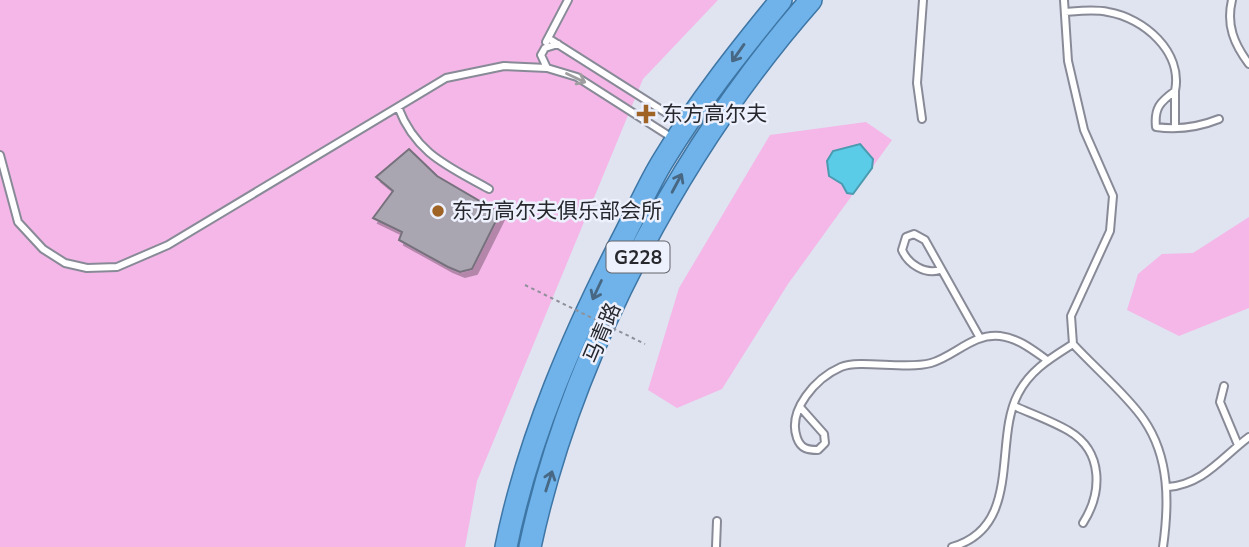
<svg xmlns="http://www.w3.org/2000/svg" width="1249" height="547" font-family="'Nunito Sans','Noto Sans SC',sans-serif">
<defs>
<filter id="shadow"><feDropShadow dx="5" dy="5" stdDeviation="0" flood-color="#0004"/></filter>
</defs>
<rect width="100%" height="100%" fill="#e0e3f0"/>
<path fill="#f4b7e8" d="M0 0H718L643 79 477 481 465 547H0Z
M866 122 892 140 788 284 722 389 677 408 648 390 679 288 770 135Z
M1249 217V308L1179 336 1127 310 1138 274 1162 254 1193 253Z"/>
<path fill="#5bcce8" stroke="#4b9bb0" stroke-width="2" d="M860 144 873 159 872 168 853 194 847 193 842 184 829 176 827 161 833 151Z"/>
<path fill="#aaa6b1" stroke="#76717c" stroke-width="2" filter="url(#shadow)" d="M409 149 437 176 500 213 472 269 460 272 448 267 399 240 402 232 373 218 393 191 376 177Z"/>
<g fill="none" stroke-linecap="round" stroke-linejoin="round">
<defs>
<path id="service" d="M1064 0 1068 61 1084 130 1113 196 1110 231 1071 316 1073 344C1094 367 1128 396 1144 420 1170 458 1169 504 1163 547
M1232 0C1226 25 1234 44 1249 64
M1065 12C1079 11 1094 9 1108 12 1144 18 1183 52 1175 91 1160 102 1154 108 1156 127 1177 130 1199 127 1219 119
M548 38 682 123
M546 42 568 0
M558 44 545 48 541 55 547 68 577 77 674 139
M398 107C416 154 448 166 489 189
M922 119 917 83 923 0
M1175 128V91
M0 155 18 222 43 249 65 263 87 268 117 267 168 245 446 78 504 66 547 68
M940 270C925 275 908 264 902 250L906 237 914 234 925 240 980 338
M1224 386 1220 402 1238 445
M1014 406C1032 414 1052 421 1069 431 1104 452 1102 493 1083 523
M800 407 824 434 825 443 818 450C808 450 801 449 797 438 787 410 816 378 841 367 860 359 905 370 931 363 955 356 973 333 1000 336 1018 338 1033 350 1047 360
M1168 487C1204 484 1222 457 1249 437
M716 547 717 521
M952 547C1023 527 993 441 1018 394 1030 370 1051 358 1073 344"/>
<path id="trunk" d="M506 547C528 438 574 333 625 234 638 209 649 183 664 159 698 103 740 50 781 0
M530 547C571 354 681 148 811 0"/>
</defs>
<use href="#service" stroke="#888b97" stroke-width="10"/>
<use href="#trunk" stroke="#3e76a5" stroke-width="24"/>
<use href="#service" stroke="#fff" stroke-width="6"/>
<use href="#trunk" stroke="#6fb3ea" stroke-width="21"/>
<path stroke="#8e909a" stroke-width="2" stroke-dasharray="3.5 3.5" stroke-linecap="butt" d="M525 285 645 344"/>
</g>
<defs><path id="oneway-shaft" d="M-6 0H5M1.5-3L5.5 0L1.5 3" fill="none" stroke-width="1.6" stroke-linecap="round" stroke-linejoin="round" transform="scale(1.75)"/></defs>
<g stroke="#476782">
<use href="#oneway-shaft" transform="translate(738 53) rotate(125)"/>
<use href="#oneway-shaft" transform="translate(677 183) rotate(-62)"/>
<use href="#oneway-shaft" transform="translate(597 290) rotate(115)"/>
<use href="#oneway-shaft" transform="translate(549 481) rotate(-72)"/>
</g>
<use stroke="#9e9ea0" href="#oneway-shaft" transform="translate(576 78) rotate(25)"/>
<g fill="#a06326" stroke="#edf0fd" stroke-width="2.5">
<path d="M642.5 103.5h7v7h7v7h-7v7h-7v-7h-7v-7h7z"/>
<circle cx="438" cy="211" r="7"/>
</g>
<g text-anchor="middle" stroke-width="5" stroke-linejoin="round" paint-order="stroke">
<rect fill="#edf0fd" stroke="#62646b" stroke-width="2" x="606.5" y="241.5" width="63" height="31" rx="5"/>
<g font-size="19" font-weight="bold" fill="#27282d">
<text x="638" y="264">G228</text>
</g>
<g font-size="21" fill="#27282d" stroke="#edf0fd" text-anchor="start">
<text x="662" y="121">东方高尔夫</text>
<text x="452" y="218">东方高尔夫俱乐部会所</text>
</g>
<g font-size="21" fill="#27282d" stroke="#edf0fd">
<text transform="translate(602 333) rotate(-67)" y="7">马青路</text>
</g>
</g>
</svg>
